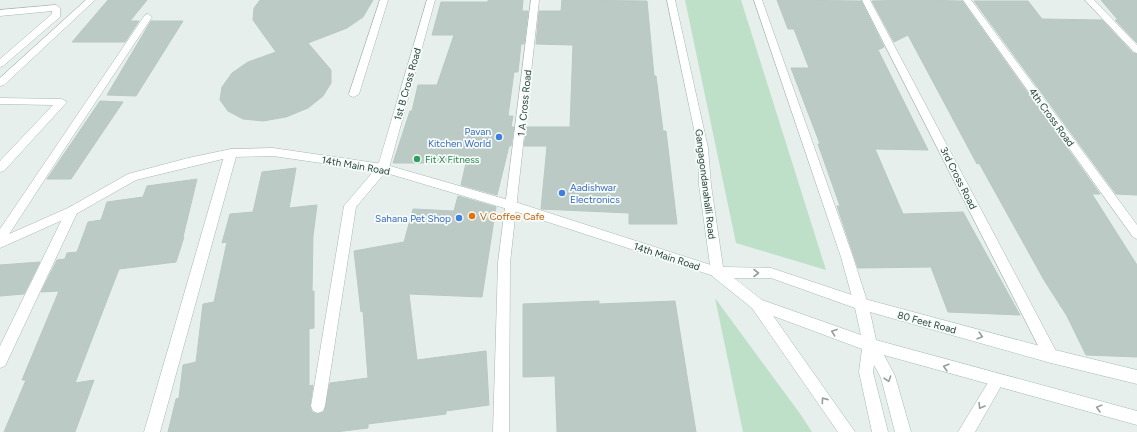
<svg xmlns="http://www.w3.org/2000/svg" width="1137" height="432" font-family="Figtree,sans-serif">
<rect width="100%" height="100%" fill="#e6efeb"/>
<path fill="#bfe0c8" d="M685 0H741L826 270 736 243Z
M715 298 801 415 812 432H743Z"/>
<path fill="#bbcac4" stroke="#b8c9c2" d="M108 0H147L130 21H139L125 42H72Z
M260 0H373L363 17 347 28 308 43 331 70V83L323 96 308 108 286 117 263 121 243 119 228 111 220 100 222 87 232 73 248 62 276 52 253 20 254 8Z
M488 0H523L522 11H528L524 44H521L518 72H514L508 116H513L511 127H514L511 146H509L497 195 461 185 466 163H393L410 111H412L418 85H437L454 35H432L441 2H488Z
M562 0 647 1 654 76H656L663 131H666L677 224H629V213L541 209 547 146H524L527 127H570L573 45 536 44 539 11H561Z
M777 0 861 1 884 47 878 50 928 150 875 149 903 214 963 212 1020 315 948 312 931 267 858 268 837 206H840L818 144H820L791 68H809L794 29H788Z
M914 0 962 1 1100 194H1092L1137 265V357L1086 355 1067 316 1044 280 979 163 977 164 908 35 894 42 872 1Z
M1101 0H1137V43L1115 20H1118Z
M974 1H1028L1042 19 1102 20 1133 53 1137 54V195L1116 194Z
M151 21H183L136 96 107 95Z
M100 101 123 102 71 179H47Z
M296 168 289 208 317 205 313 236 312 291H314V328L309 329V386L313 385 310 406 312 412 317 414 324 412 330 383 368 378 363 311 361 312 354 251 404 242 413 209 454 211 458 196 496 207 482 297 409 294 417 360 486 351 489 405 446 411V414L368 424V428L335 432H168L176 399 179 398 183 365 196 362 203 304 214 302 227 242 222 243 230 214 253 212 262 172Z
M197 179 183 237H184L176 262 119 269 75 383 94 380 75 432H4L26 380H22L59 291 41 292 57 260 65 259 67 253 77 252 88 222 101 220 107 202 143 197 147 186Z
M40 262 24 294 0 296V265Z
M599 301V304L675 301 696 432H557L555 376 523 377V304Z"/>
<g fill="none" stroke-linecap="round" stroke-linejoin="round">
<defs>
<path id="service" d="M86 0H95L4 85 0 86V78Z
M380 0H388L359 94 354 97 350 96 349 94Z
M148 14 152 17 71 139 4 242 0 244V229L145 15Z
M0 98 62 99 67 102 4 171 0 172V161L53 105 0 104Z"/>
<path id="minor" d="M427 0H435L389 168 356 207 325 406 323 411 318 413 313 411 311 406 344 206 378 166Z
M531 0H539L510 263 509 432H493L498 263Z
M754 0H762L853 257 868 304 866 308 861 310 856 308 854 304 841 257Z
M862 0H870L1056 351 1058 356 1056 361 1051 363 1046 361Z
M963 0H971L1137 225V239L1133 237Z
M1085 0H1094L1137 45V53L1134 52Z
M56 5 60 8V17L3 66 0 67V59L52 14V11L0 16V10Z
M231 149 237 153 160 432H144L225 153Z
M72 206 76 208 78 211 5 366 0 368V346L66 211 68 208Z"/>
<path id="tertiary" d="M273 148 383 164 512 201 717 267 722 268 723 272 722 276 717 277 511 210 383 172 273 156 231 157 136 180 76 214 0 248V238L68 208 128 174 188 158 231 149Z
M757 298 762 300 855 432H838L752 308 750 304 752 300Z
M997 374 1002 376 1004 381 975 432H958L992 376Z"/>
<path id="secondary" d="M667 0H675L708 148 711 185 723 267 771 268 861 298 1051 349 1137 370V384L1051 363 870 312 876 340 1137 411V425L884 355 895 376 911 432H895L881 378 874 365 873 372 888 432H872L859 372 862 349 752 308 712 276 711 272 699 185 698 148ZM734 278H771L855 308 861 335 762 300Z"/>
</defs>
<use href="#service" stroke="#a8b8b2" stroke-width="1"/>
<use href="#minor" stroke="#a8b8b2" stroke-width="1"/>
<use href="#tertiary" stroke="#a8b8b2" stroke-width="1"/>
<use href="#secondary" stroke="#a4bbb3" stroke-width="1"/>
<use href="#service" fill="#fff" fill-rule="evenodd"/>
<use href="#minor" fill="#fff" fill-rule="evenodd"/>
<use href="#tertiary" fill="#fff" fill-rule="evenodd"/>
<use href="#secondary" fill="#fff" fill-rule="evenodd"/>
</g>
<defs><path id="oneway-chevron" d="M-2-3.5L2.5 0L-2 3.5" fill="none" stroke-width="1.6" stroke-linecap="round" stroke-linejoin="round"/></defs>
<g stroke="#92a09c">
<use href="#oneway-chevron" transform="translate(756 273)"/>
<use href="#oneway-chevron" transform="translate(834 332) rotate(-160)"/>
<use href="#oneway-chevron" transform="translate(980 336) rotate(16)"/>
<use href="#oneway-chevron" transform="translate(946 367) rotate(-164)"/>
<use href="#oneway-chevron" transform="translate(888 379) rotate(71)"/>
<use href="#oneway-chevron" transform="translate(824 400) rotate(-125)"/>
<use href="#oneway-chevron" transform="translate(981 406) rotate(121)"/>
<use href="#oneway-chevron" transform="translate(1099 408) rotate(-165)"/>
</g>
<g fill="#3f7fe0" stroke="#f7fbf9" stroke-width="1.5">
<circle cx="499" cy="137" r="4"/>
<circle cx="562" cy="193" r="4"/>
<circle cx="459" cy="218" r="4"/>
</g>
<circle fill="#2e9e5b" stroke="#f7fbf9" stroke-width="1.5" cx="417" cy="159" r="4"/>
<circle fill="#e8710a" stroke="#f7fbf9" stroke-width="1.5" cx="472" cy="216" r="4"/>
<g text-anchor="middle" stroke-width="3.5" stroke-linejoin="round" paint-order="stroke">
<g font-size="10" fill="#24423a" stroke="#f7fbf9">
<text transform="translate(407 84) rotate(-74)" y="4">1st B Cross Road</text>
<text transform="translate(524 103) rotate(-84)" y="4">1 A Cross Road</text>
<text transform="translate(1052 117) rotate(54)" y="4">4th Cross Road</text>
<text transform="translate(356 165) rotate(10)" y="4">14th Main Road</text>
<text transform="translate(959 178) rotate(63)" y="4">3rd Cross Road</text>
<text transform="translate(706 184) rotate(83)" y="4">Gangagondanahalli Road</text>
<text transform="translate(667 256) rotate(18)" y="4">14th Main Road</text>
<text transform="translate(927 322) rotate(15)" y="4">80 Feet Road</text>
</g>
<g font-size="10" fill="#366cbe" stroke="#f7fbf9" text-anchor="end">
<text x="491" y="135">Pavan<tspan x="491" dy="12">Kitchen World</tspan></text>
<text x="570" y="191" text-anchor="start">Aadishwar<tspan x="570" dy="12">Electronics</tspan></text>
<text x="451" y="222">Sahana Pet Shop</text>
</g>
<g font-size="10" fill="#27864d" stroke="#f7fbf9" text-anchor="start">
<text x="425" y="163">Fit X Fitness</text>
</g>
<g font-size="10" fill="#c56008" stroke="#f7fbf9" text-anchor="start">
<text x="480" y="220">V Coffee Cafe</text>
</g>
</g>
</svg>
